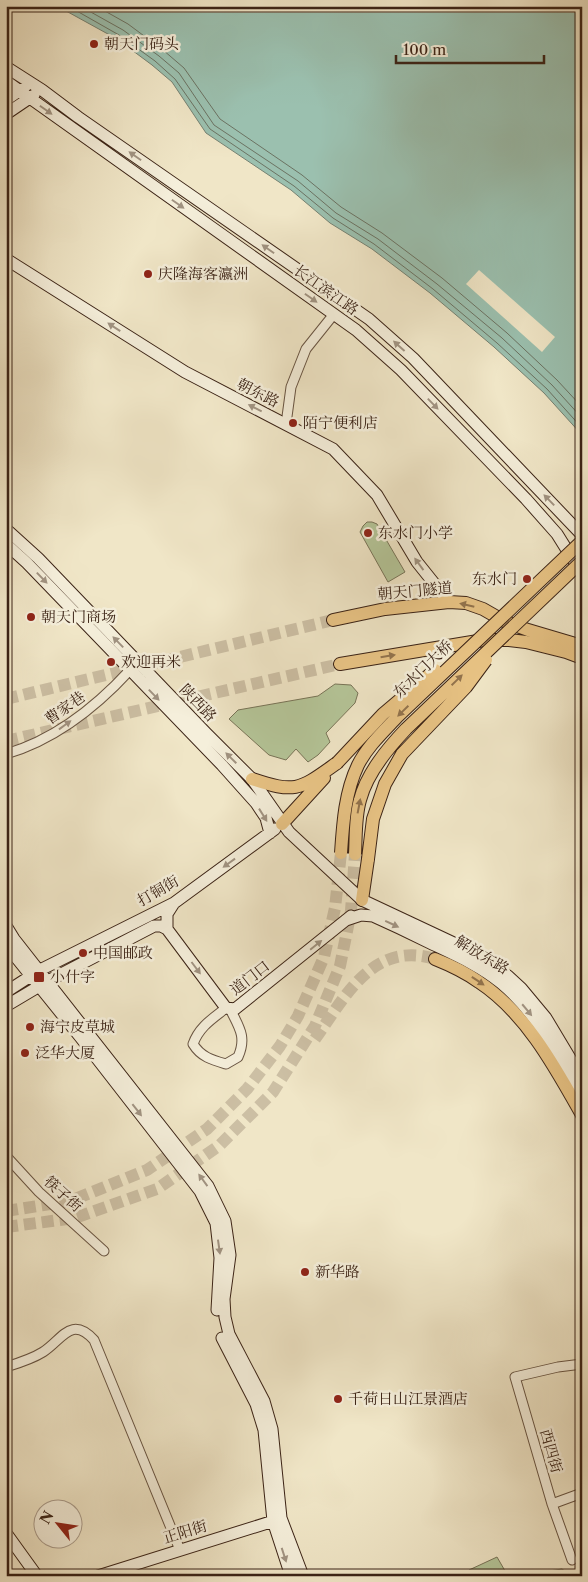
<svg xmlns="http://www.w3.org/2000/svg" width="588" height="1582" font-family="'Libre Caslon Text','Noto Serif SC',serif">
<rect width="100%" height="100%" fill="#f0e6c7"/>
<filter id="stains"><feTurbulence type="fractalNoise" baseFrequency=".004" numOctaves="4"/><feColorMatrix values="0 0 0 0 .2 0 0 0 0 .09 0 0 0 0 .02 0 0 0 .5 -.17"/></filter>
<radialGradient id="worn" r=".72"><stop offset=".6" stop-color="#630" stop-opacity="0"/><stop offset="1" stop-color="#630" stop-opacity=".3"/></radialGradient>
<path fill="#b5c699" stroke="#787458" d="M367 522H372L377 524 405 572 388 582 360 532 363 526Z
M335 684 351 685 358 693 355 703 326 733 330 742 318 755 308 762 296 749 286 760 269 755 229 719 238 710 318 696Z
M497 1557 508 1576H471L469 1570Z
M562 1569 572 1576H518Z"/>
<path fill="#9bc0af" stroke="#758172" d="M57 6H582V435L544 393 494 347 430 293 372 249 330 223 291 190 206 133 172 82 152 65 117 39Z"/>
<path fill="#f0e6c7" d="M479 270 555 337 542 352 466 284Z"/>
<g fill="none" stroke-linecap="round" stroke-linejoin="round">
<path stroke="#6b7262" stroke-width="1" d="M68 6 119 35 155 61 175 79 210 129 294 186 333 218 374 244 433 289 497 343 547 389 582 428
M80 6 123 30 159 56 179 73 214 125 298 181 336 213 378 239 437 284 502 338 552 385 582 418
M96 6 128 24 163 50 184 68 220 119 302 175 341 207 382 233 442 278 507 333 557 380 582 407"/>
<path stroke="#ccbfa4" stroke-width="12" stroke-dasharray="12 6" stroke-linecap="butt" d="M6 699 333 620
M6 741 340 664
M315 1039C345 997 373 940 435 959
M6 1211 70 1201 147 1170 207 1129 247 1089 280 1046 298 1016 324 957 335 908 341 853
M6 1227 75 1218 157 1189 220 1145 273 1092 315 1026 340 966 351 911 355 854"/>
<defs>
<path id="street" d="M286 424 291 387 306 349 334 314
M6 754C54 740 97 706 130 670
M226 1008C212 1019 199 1027 193 1044 201 1057 212 1060 226 1064L238 1057C247 1037 239 1027 230 1009
M6 1156 39 1192 104 1251
M6 1367C19 1363 32 1359 43 1352 62 1340 71 1315 94 1340L180 1550
M552 1504 582 1493
M572 1560 552 1504 515 1377 558 1367 582 1364"/>
<path id="secondary" d="M6 67 42 90 78 117 369 319 413 358 582 535
M6 81 356 330 401 370 526 499 557 534 582 574
M6 100 25 87
M6 114 34 95
M6 259 185 372 333 449 377 495 417 562 449 602
M6 529 38 558 206 733 252 779 289 832 362 900 460 946 478 955 508 976 521 988 546 1018 582 1078
M6 544 27 563 222 765 256 803 266 818 270 833
M174 903 167 914V929L226 1008 235 1009 351 916
M346 920 361 915 373 916C391 924 410 933 428 942 453 954 479 965 501 983 537 1013 559 1057 582 1098
M6 926 14 939 208 1186 225 1221 230 1255 224 1299 225 1317 229 1334 264 1401 272 1429 281 1518 303 1576
M6 945 81 1038 200 1191 216 1223 220 1258 217 1310
M6 992 40 970 174 903 275 829
M6 1006 48 981 154 926H161L167 929
M222 1338 256 1404 264 1430 273 1521 291 1576
M6 1533 37 1576
M98 1576 280 1519"/>
<path id="primary" d="M333 620 385 609 449 602 466 603 483 609 504 621 528 630 582 646
M340 664 484 640H509L526 642 566 652 582 658
M252 779C297 794 300 789 337 763
M282 824 324 778
M362 900 368 859
M435 959C450 965 465 972 479 982 526 1013 555 1067 582 1115"/>
</defs>
<use href="#street" stroke="#685442" stroke-width="11"/>
<use href="#secondary" stroke="#3b2316" stroke-width="13"/>
<use href="#primary" stroke="#3b2316" stroke-width="14"/>
<use href="#street" stroke="#f5efdb" stroke-width="9"/>
<use href="#secondary" stroke="#f5efdb" stroke-width="11"/>
<use href="#primary" stroke="#e8c384" stroke-width="12"/>
<path stroke="#3b2316" stroke-width="3" stroke-dasharray="9 9" stroke-linecap="butt" d="M515 609 582 546
M521 616 582 558"/>
<defs>
<path id="primary-bridge" d="M337 763 383 714 435 670
M341 853C343 823 345 792 358 765 367 747 383 732 397 717L582 541
M355 854C356 837 355 817 360 800 367 773 387 749 406 729L582 561
M368 859 373 819 385 784 402 754 466 687 486 660"/>
</defs>
<use href="#primary-bridge" stroke="#3b2316" stroke-width="14" stroke-linecap="butt"/>
<use href="#primary-bridge" stroke="#e8c384" stroke-width="12"/>
</g>
<defs><path id="oneway-solid" d="M-6-.8H1V-3.2L6.5 0L1 3.2V.8H-6Z" transform="scale(1.25)"/></defs>
<g fill="#a19382">
<use href="#oneway-solid" transform="translate(46 110) rotate(35)"/>
<use href="#oneway-solid" transform="translate(135 156) rotate(-145)"/>
<use href="#oneway-solid" transform="translate(178 204) rotate(35)"/>
<use href="#oneway-solid" transform="translate(268 249) rotate(-145)"/>
<use href="#oneway-solid" transform="translate(311 298) rotate(35)"/>
<use href="#oneway-solid" transform="translate(114 327) rotate(-147)"/>
<use href="#oneway-solid" transform="translate(399 346) rotate(-138)"/>
<use href="#oneway-solid" transform="translate(433 404) rotate(46)"/>
<use href="#oneway-solid" transform="translate(255 408) rotate(-153)"/>
<use href="#oneway-solid" transform="translate(549 500) rotate(-134)"/>
<use href="#oneway-solid" transform="translate(419 564) rotate(-126)"/>
<use href="#oneway-solid" transform="translate(42 578) rotate(46)"/>
<use href="#oneway-solid" transform="translate(118 642) rotate(-134)"/>
<use href="#oneway-solid" transform="translate(154 695) rotate(46)"/>
<use href="#oneway-solid" transform="translate(65 725) rotate(-36)"/>
<use href="#oneway-solid" transform="translate(231 758) rotate(-135)"/>
<use href="#oneway-solid" transform="translate(263 815) rotate(58)"/>
<use href="#oneway-solid" transform="translate(229 863) rotate(144)"/>
<use href="#oneway-solid" transform="translate(392 924) rotate(25)"/>
<use href="#oneway-solid" transform="translate(316 945) rotate(-39)"/>
<use href="#oneway-solid" transform="translate(196 968) rotate(53)"/>
<use href="#oneway-solid" transform="translate(527 1010) rotate(50)"/>
<use href="#oneway-solid" transform="translate(137 1110) rotate(52)"/>
<use href="#oneway-solid" transform="translate(203 1180) rotate(-126)"/>
<use href="#oneway-solid" transform="translate(219 1247) rotate(82)"/>
<use href="#oneway-solid" transform="translate(284 1555) rotate(72)"/>
</g>
<g fill="#92734d">
<use href="#oneway-solid" transform="translate(467 605) rotate(-167)"/>
<use href="#oneway-solid" transform="translate(388 656) rotate(-9)"/>
<use href="#oneway-solid" transform="translate(457 680) rotate(-44)"/>
<use href="#oneway-solid" transform="translate(403 711) rotate(136)"/>
<use href="#oneway-solid" transform="translate(359 806) rotate(-79)"/>
<use href="#oneway-solid" transform="translate(478 981) rotate(34)"/>
</g>
<g fill="#8f2418" stroke="#f5efdb" stroke-width="2">
<circle cx="94" cy="44" r="5"/>
<circle cx="148" cy="274" r="5"/>
<circle cx="293" cy="423" r="5"/>
<circle cx="368" cy="533" r="5"/>
<circle cx="527" cy="579" r="5"/>
<circle cx="31" cy="617" r="5"/>
<circle cx="111" cy="662" r="5"/>
<circle cx="83" cy="953" r="5"/>
<rect x="33" y="971" width="12" height="12" rx="2.5"/>
<circle cx="30" cy="1027" r="5"/>
<circle cx="25" cy="1053" r="5"/>
<circle cx="305" cy="1272" r="5"/>
<circle cx="338" cy="1399" r="5"/>
</g>
<g text-anchor="middle" stroke-width="5" stroke-linejoin="round" paint-order="stroke">
<g font-size="15" fill="#3b2316" stroke="#f5efdb" text-anchor="start">
<text x="104" y="49">朝天门码头</text>
<text x="158" y="279">庆隆海客瀛洲</text>
<text x="303" y="428">陌宁便利店</text>
<text x="378" y="538">东水门小学</text>
<text x="517" y="584" text-anchor="end">东水门</text>
<text x="41" y="622">朝天门商场</text>
<text x="121" y="667">欢迎再米</text>
<text x="93" y="958">中国邮政</text>
<text x="50" y="982">小什字</text>
<text x="40" y="1032">海宁皮草城</text>
<text x="35" y="1058">泛华大厦</text>
<text x="315" y="1277">新华路</text>
<text x="348" y="1404">千荷日山江景酒店</text>
</g>
<g font-size="15" fill="#3b2316" stroke="#f5efdb">
<text transform="translate(326 290) rotate(35)" y="5">长江滨江路</text>
<text transform="translate(258 393) rotate(27)" y="5">朝东路</text>
<text transform="translate(415 591) rotate(-5)" y="5">朝天门隧道</text>
<text transform="translate(423 669) rotate(-44)" y="5">东水门大桥</text>
<text transform="translate(198 703) rotate(46)" y="5">陕西路</text>
<text transform="translate(65 708) rotate(-35)" y="5">曹家巷</text>
<text transform="translate(158 891) rotate(-30)" y="5">打铜街</text>
<text transform="translate(482 955) rotate(31)" y="5">解放东路</text>
<text transform="translate(250 978) rotate(-38)" y="5">道门口</text>
<text transform="translate(63 1194) rotate(42)" y="5">筷子街</text>
<text transform="translate(551 1451) rotate(74)" y="5">西四街</text>
<text transform="translate(185 1532) rotate(-17)" y="5">正阳街</text>
</g>
</g>
<rect width="588" height="1582" fill="none" stroke="#f0e6c7" stroke-width="25"/>
<rect x="8" y="8" width="573" height="1567" fill="none" stroke="#3b2316" stroke-width="2.5"/>
<rect x="12" y="12" width="563" height="1557" fill="none" stroke="#3b2316"/>
<g transform="translate(58 1524) rotate(300)"><circle r="24" fill="#f5efdb" stroke="#ab9d8c"/>
<path d="M0-4L9 19L0 12L-9 19Z" fill="#8f2418"/>
<text y="-8" font-size="14" font-weight="bold" text-anchor="middle" fill="#3b2316">N</text>
</g>
<path d="M396 55v8h148v-8" fill="none" stroke="#3b2316" stroke-width="2.5"/>
<text x="403" y="55" font-size="15" fill="#3b2316" stroke="#f5efdb" stroke-width="4" paint-order="stroke">100 m</text>
<rect width="100%" height="100%" filter="url(#stains)"/>
<rect width="100%" height="100%" fill="url(#worn)"/>
</svg>
